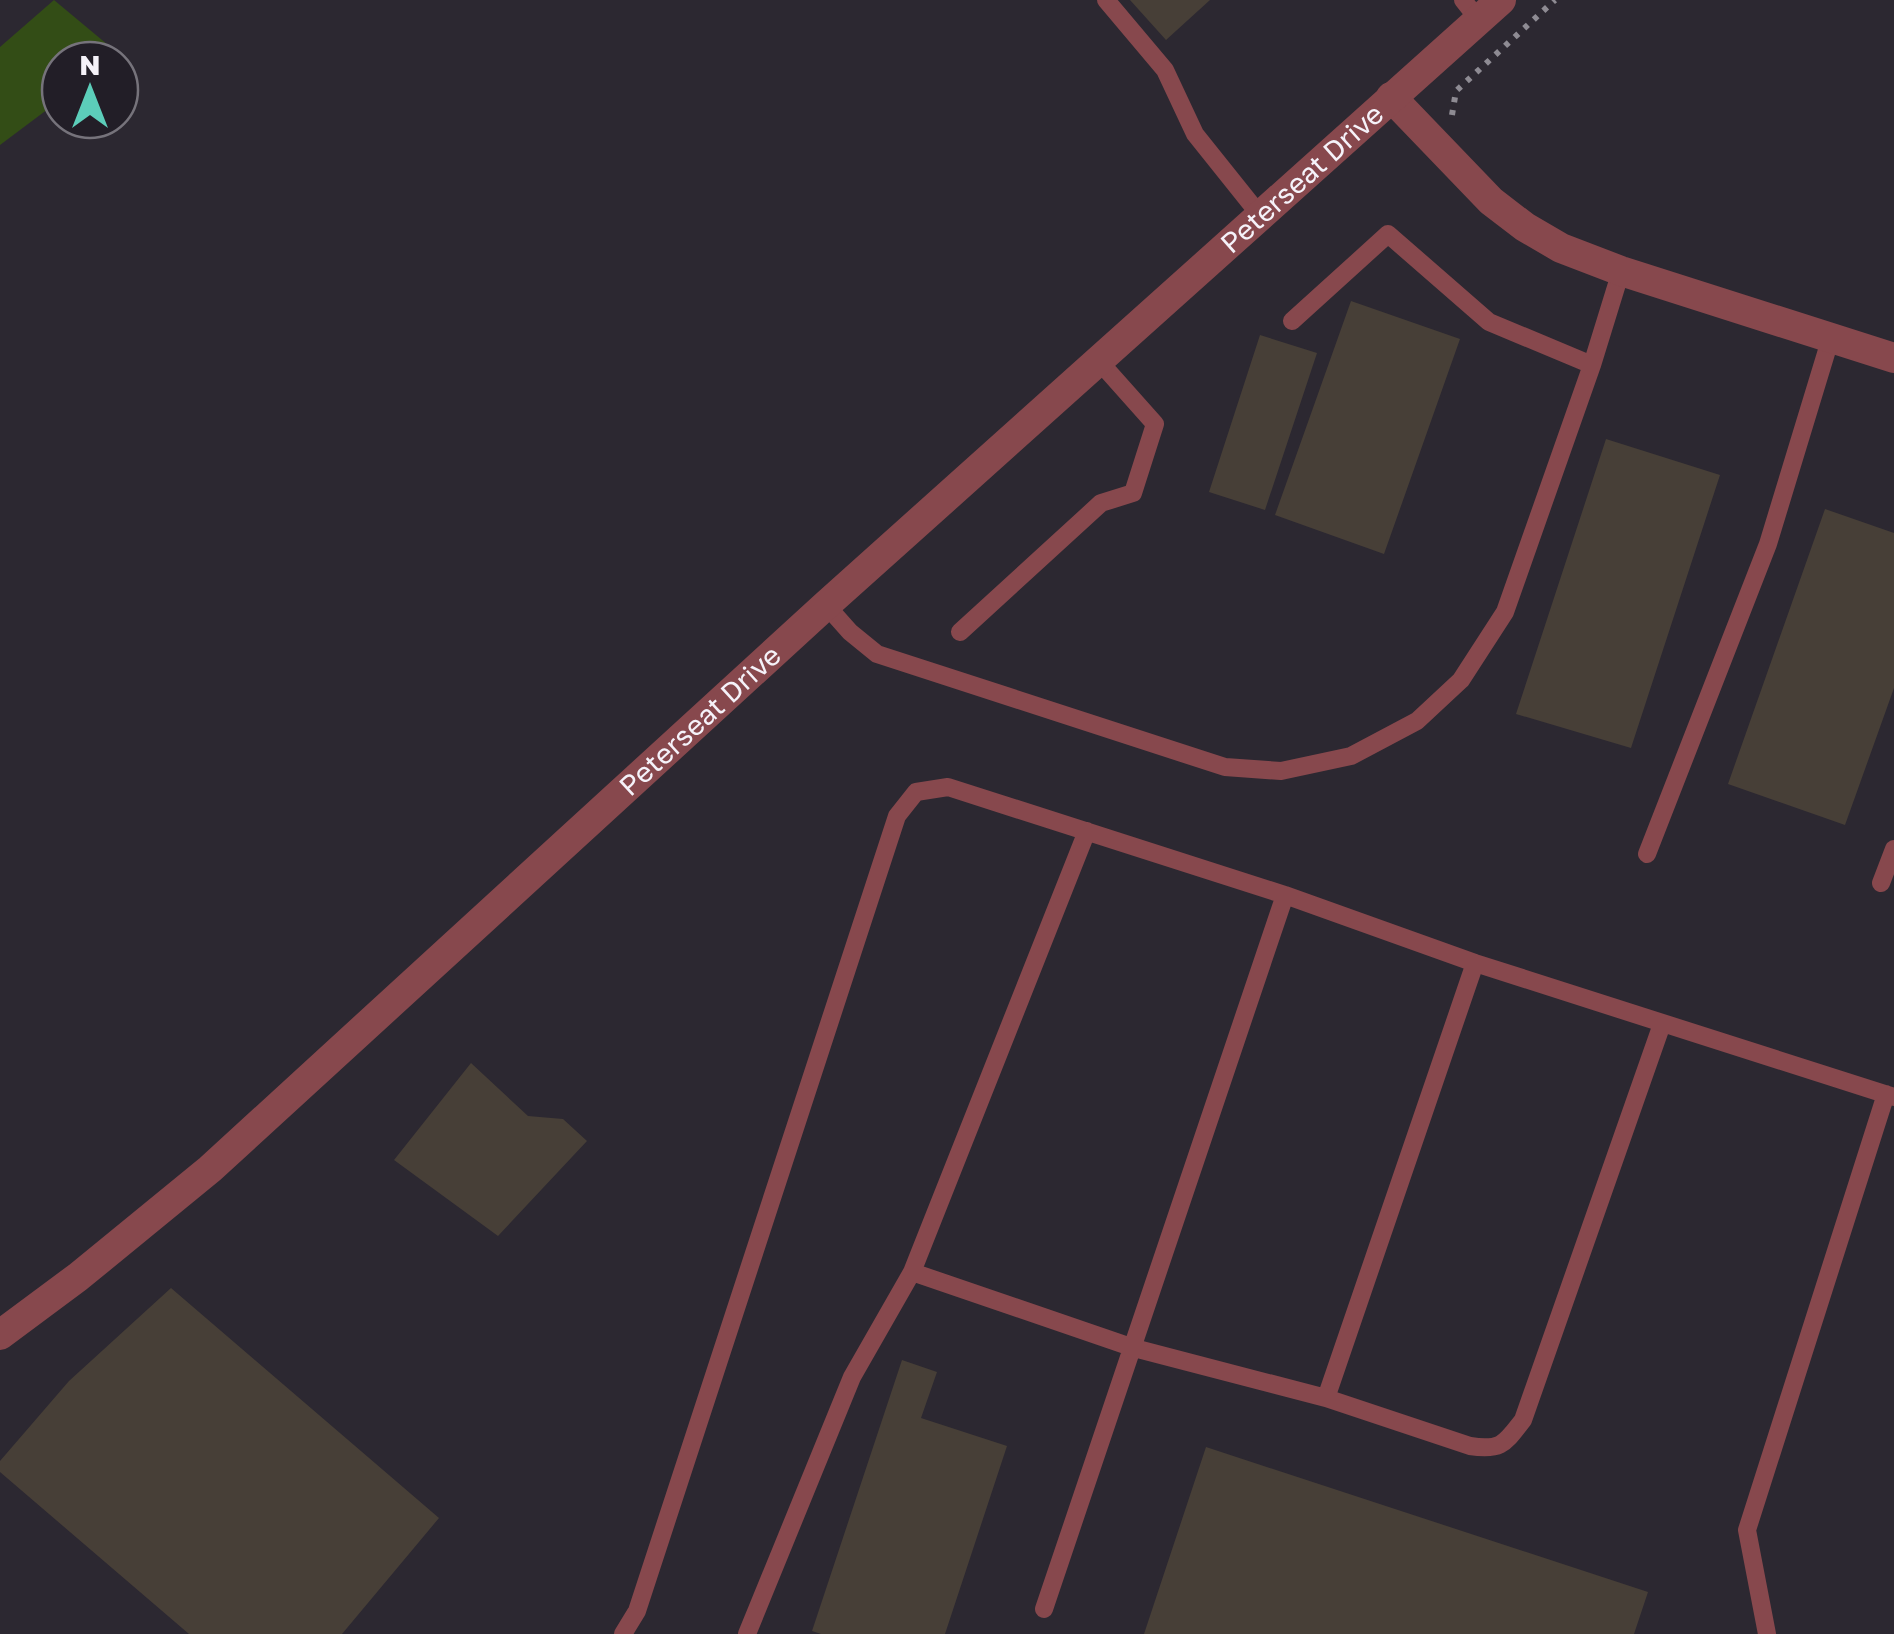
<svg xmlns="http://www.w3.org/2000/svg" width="1894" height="1634" font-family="'Golos Text',sans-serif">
<rect width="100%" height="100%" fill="#2c2831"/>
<path fill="#334d16" d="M54 0 120 55 113 60H60V100L0 145V47Z"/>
<path fill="#473f37" d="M1130 0H1210L1166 40Z
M1351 301 1460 339 1384 554 1275 515Z
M1260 335 1317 353 1265 510 1209 492Z
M1606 439 1720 475 1631 748 1516 714Z
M1825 509 1894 533V688L1845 825 1728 784Z
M471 1063 528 1116 563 1119 587 1141 498 1236 394 1160Z
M171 1288 439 1518 342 1634H189L0 1472V1461L69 1381Z
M902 1360 937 1372 921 1418 1007 1446 945 1634H821L812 1631Z
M1206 1447 1648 1592 1634 1634H1144Z"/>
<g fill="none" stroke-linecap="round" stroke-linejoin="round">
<path stroke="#8e8b93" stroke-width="6" stroke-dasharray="5 8" stroke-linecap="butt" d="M1452 115 1456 91 1555 0"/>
<path stroke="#87484d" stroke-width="18" d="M1106 0 1165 70 1195 134 1259 214
M1463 0 1478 19
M1292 321 1388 234 1489 322 1592 365
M826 605 850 632 877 654 1225 767 1281 771 1351 756 1417 721 1461 680 1505 612 1592 365 1621 271
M960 632 1101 503 1133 493 1155 424 1098 360
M1647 854 1768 544 1831 337
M1881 883 1894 849
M912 1272 1087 831
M1326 1398 1475 963
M1044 1609 1285 895
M623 1634 637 1611 897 816 916 792 948 787 1285 895 1475 963 1894 1097
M747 1634 852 1377 912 1272 1134 1348 1326 1398 1470 1446C1502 1451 1505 1443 1523 1420L1662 1024
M1767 1634 1747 1530 1886 1094"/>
<g stroke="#87484d" stroke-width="30">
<path d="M1391 97 1491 201 1525 227 1561 248 1621 271 1894 358"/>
<path id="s1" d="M0 1335 78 1277 210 1169 826 605 1501 0"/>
</g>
</g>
<g text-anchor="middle" stroke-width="8" stroke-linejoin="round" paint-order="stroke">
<g font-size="28" fill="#f5f2f9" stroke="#221e27">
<text dy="10" stroke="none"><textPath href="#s1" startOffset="1742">Peterseat Drive</textPath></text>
<text dy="10" stroke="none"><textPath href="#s1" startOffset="932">Peterseat Drive</textPath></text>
</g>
</g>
<g transform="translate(90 90)"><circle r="48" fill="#221e27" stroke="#76737b" stroke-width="2.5"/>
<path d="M0-8L18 38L0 25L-18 38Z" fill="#5cceba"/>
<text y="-15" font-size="28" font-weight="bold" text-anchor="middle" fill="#f5f2f9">N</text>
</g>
</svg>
